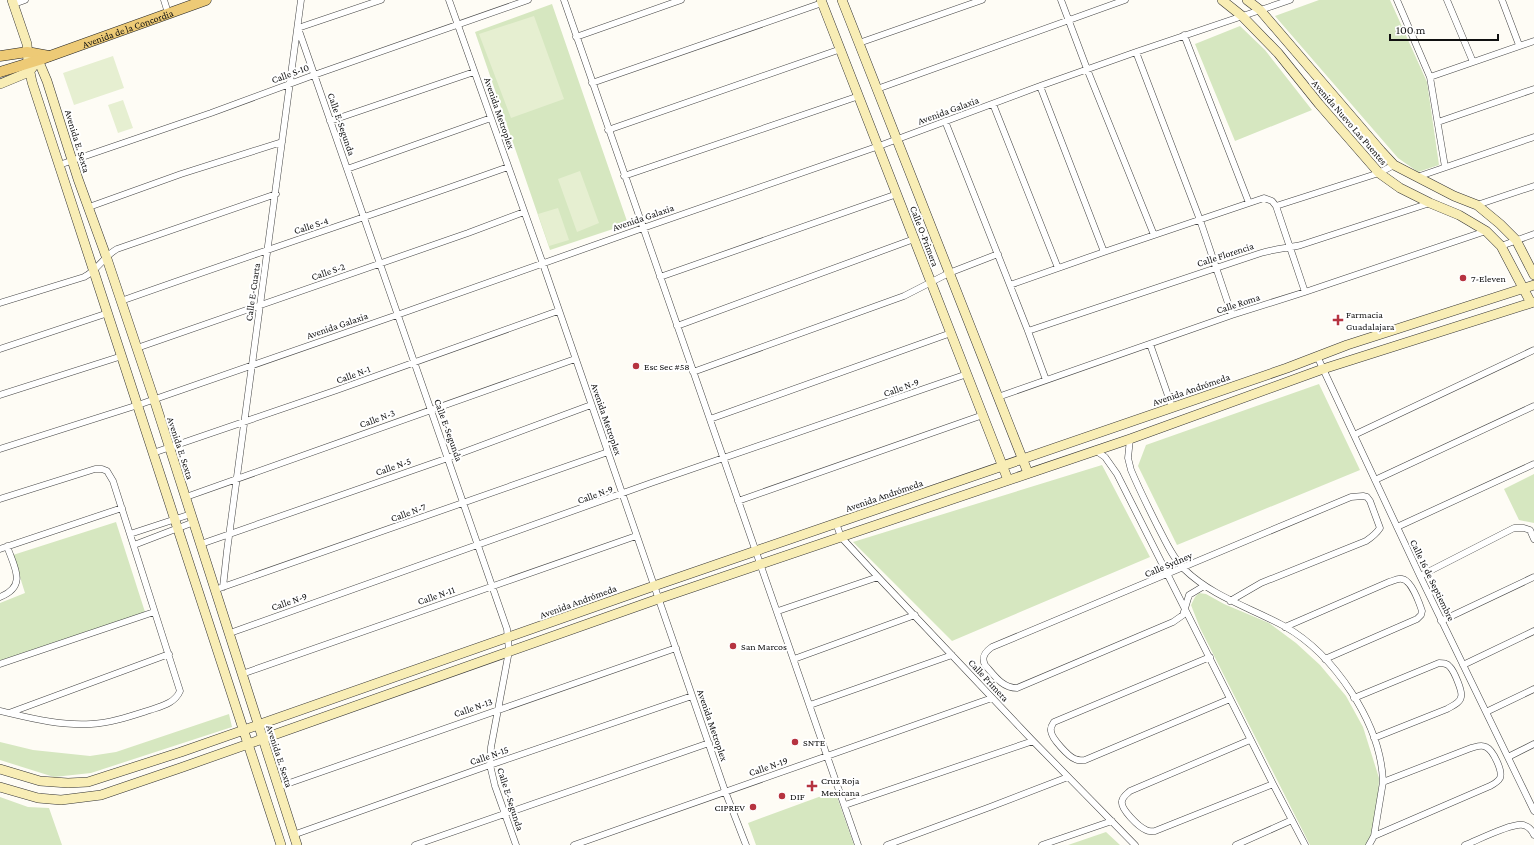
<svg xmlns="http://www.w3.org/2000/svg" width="1534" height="845" font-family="'Crimson Pro',serif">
<rect width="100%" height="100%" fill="#fefcf5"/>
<path fill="#d6e7c0" d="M1319 0H1390L1427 82 1439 165 1418 172 1398 158 1275 16Z
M552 4 628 224 550 250 475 32Z
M1240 26 1265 50 1312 110 1235 141 1195 44Z
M1319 384 1360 470 1177 545 1138 466 1146 445Z
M1102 465 1150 557 952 641 853 542Z
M1534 474V523L1519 520 1504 489Z
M116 522 145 612 5 661 0 660V603L25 593 13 555Z
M1199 593 1206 594 1224 604 1269 623 1296 643 1320 665 1346 696 1363 727 1379 778 1378 809 1372 837 1366 845H1310L1200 628 1191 605 1195 597Z
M229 714 232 727 91 773 54 777 0 760V742L33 750 90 756 116 752Z
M835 791 854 845H756L748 823Z
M0 797 28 807 49 808 62 845H0Z
M1106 832 1120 845H1068Z"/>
<path fill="#e6efd1" d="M534 16 564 99 511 118 479 34Z
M113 56 124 88 74 105 63 73Z
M123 100 133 128 118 133 108 105Z
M580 171 599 223 577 232 558 179Z
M558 208 569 240 549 246 538 214Z"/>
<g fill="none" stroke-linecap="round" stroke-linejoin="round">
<defs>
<path id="street" d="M164 0 168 13
M381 0 298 28 507 629 509 651 491 747 490 765 495 786 516 845
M449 0 543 264 725 791 746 845
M564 0 858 845
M1061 0 1087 69 1154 235
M1397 0 1430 77 1445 167
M1447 0 1473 62
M1502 0 1519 45
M14 4 25 0
M1184 35 1249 203
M576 37 681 0
M859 43 982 0
M1136 52 1200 220 1232 315
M1430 77 1534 41
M592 83 822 3
M1040 86 1104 252
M877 89 1125 0
M993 104 1058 268
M330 121 474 72
M945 121 1028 331 1046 380
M1438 122 1534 89
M608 130 841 49
M59 165 211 113 314 75 528 0
M347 169 491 118
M624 176 859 96
M1417 177 1534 137
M1477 205 1534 186
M1276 206 1379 173 1394 165
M89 207 181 174 282 142
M1501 246 1534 234
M660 277 897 194
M1010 285 1104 252 1264 198 1272 201 1276 206 1305 292
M121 301C250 255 379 213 508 167
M0 303 84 277C98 270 104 256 117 249L276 194
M677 326 914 239
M1028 331 1261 253C1274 249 1288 248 1301 245L1430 203
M1150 344 1172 407
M137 348 468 233 524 212
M0 349 108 313
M1317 356 1420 576 1534 811
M693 372 904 296 949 273 998 254
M0 395 122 356
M998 397 1232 315 1305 292 1486 231
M710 419 951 333
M1354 435 1534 350
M1130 439 1128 458 1131 470C1139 489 1148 507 1157 525 1165 540 1172 557 1184 569 1213 597 1249 607 1284 626 1334 654 1381 723 1383 782L1374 836 1369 845
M0 449 138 405 397 315 643 228 879 146 1040 86 1136 52 1290 0
M1095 450 1105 457 1117 474 1273 784 1305 845
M153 453 337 390 558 311
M1375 480 1534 406
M186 497 575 359
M0 499 95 469H102L107 471 113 481 180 691C175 703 162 706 150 710 131 716 111 723 91 724 60 726 30 718 0 711
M738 501 983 415
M836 523 841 537 878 577 1033 741 1135 845
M1397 527 1534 464
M130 534 191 514
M201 544 448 458 591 405
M134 545 194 522
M0 549 122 508
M1420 576 1514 528H1524L1530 530 1534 539
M1204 586 1189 595 1183 615 1173 622 1017 688C1002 688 994 675 985 665 981 657 985 652 992 647L1351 497 1363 496 1367 497 1370 501 1380 528C1376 534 1372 537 1366 541L1261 583 1230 601
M223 587 227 551 301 0
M220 588 608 452
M0 597C28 586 14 567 7 546
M778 611 878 577
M1441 621 1534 577
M1285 627 1389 582C1393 581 1398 578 1402 579 1411 580 1419 602 1422 611L1421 615 1417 619 1325 659
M230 633 651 483 967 374
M1210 657 1054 722C1052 725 1050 727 1051 731 1051 738 1069 757 1075 759 1079 761 1082 760 1085 760L1230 699
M794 659 915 615
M0 664 154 612
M1463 665 1534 631
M242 674 636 536
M1354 698 1439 663C1443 663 1447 663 1450 667 1454 671 1463 692 1461 697 1460 703 1452 706 1447 709L1374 738
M810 705 952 655
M1486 712 1534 689
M9 713 169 654
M1250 740 1130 791C1127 794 1123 796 1122 801 1120 809 1139 827 1146 830 1149 832 1152 831 1155 831L1273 784
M1508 757 1534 744
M278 787 676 648
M845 805 1033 741
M293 835 490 765 692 696
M1374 836 1490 786C1494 784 1498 782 1500 778 1503 771 1493 750 1486 747 1481 744 1476 747 1471 748L1383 782
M415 845 709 743
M574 845 992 698
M887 845 990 807 1068 777
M1042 845 1112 821
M1236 845 1292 820
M1465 845C1478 840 1511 823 1523 825 1528 826 1532 830 1534 835"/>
<path id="secondary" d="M12 0 27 44 28 63 32 82 281 845
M821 0 1008 480
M842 0 1028 473
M1222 0 1242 16 1278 53 1319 104 1379 173 1400 188 1430 203 1459 215 1486 231 1501 246 1531 303
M1247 0 1260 10 1381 151 1394 165 1454 196 1477 205 1500 224 1516 240 1534 275
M36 55 47 81 78 179 106 256 154 399 297 845
M0 84 29 72 33 67
M0 769 40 781 68 783 88 782 181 752 654 586 1287 368 1347 345 1534 285
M0 787 38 798 61 800 101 795 183 767 658 599 1130 439 1323 369 1534 302"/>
<g id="primary">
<path d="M0 56 27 52 49 56"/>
<path id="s1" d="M0 72 39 60 206 0"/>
</g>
</defs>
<use href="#street" stroke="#434343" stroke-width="7"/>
<use href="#secondary" stroke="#323232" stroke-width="10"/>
<use href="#primary" stroke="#212121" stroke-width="11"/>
<use href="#street" stroke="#fff" stroke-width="6"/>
<use href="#secondary" stroke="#f8edb5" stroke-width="9"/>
<use href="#primary" stroke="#edca76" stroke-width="10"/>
</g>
<g fill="#b63340" stroke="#fff" stroke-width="1.5">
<circle cx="1463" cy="278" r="4"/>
<path d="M1336 314h4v4h4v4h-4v4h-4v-4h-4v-4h4z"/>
<circle cx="636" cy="366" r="4"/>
<circle cx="733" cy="646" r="4"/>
<circle cx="795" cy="742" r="4"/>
<path d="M810 780h4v4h4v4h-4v4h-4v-4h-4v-4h4z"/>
<circle cx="782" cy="796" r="4"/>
<circle cx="753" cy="807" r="4"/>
</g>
<g text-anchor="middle" stroke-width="4" stroke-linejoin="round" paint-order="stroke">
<g font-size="10" fill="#101010" stroke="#fff">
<text dy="4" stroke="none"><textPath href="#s1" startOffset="135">Avenida de la Concordia</textPath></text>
<text transform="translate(290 73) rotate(-20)" y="4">Calle S-10</text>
<text transform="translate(948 110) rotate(-20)" y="4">Avenida Galaxia</text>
<text transform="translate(500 113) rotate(71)" y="4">Avenida Metroplex</text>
<text transform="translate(1350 122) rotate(49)" y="4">Avenida Nuevo Las Puentes</text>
<text transform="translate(342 124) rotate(71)" y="4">Calle E-Segunda</text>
<text transform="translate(78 141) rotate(73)" y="4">Avenida E. Sexta</text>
<text transform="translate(643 217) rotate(-19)" y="4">Avenida Galaxia</text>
<text transform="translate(311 225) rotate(-18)" y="4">Calle S-4</text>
<text transform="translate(925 236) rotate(69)" y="4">Calle O-Primera</text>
<text transform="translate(1225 254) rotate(-18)" y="4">Calle Florencia</text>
<text transform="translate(328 271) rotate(-19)" y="4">Calle S-2</text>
<text transform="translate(252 292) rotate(-82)" y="4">Calle E-Cuarta</text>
<text transform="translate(1238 303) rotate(-18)" y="4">Calle Roma</text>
<text transform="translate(337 325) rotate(-19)" y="4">Avenida Galaxia</text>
<text transform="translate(353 374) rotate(-20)" y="4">Calle N-1</text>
<text transform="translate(901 387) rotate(-20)" y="4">Calle N-9</text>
<text transform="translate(1191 389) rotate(-19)" y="4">Avenida Andrómeda</text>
<text transform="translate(377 418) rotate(-20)" y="4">Calle N-3</text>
<text transform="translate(607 419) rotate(71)" y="4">Avenida Metroplex</text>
<text transform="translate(449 430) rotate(70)" y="4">Calle E-Segunda</text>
<text transform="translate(181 448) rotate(72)" y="4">Avenida E. Sexta</text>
<text transform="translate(393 466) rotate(-19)" y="4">Calle N-5</text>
<text transform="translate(595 494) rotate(-20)" y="4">Calle N-9</text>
<text transform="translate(884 495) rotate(-19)" y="4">Avenida Andrómeda</text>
<text transform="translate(408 512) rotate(-20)" y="4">Calle N-7</text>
<text transform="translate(1168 564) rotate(-23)" y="4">Calle Sydney</text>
<text transform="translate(1433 580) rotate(64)" y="4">Calle 16 de Septiembre</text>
<text transform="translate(436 595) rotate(-19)" y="4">Calle N-11</text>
<text transform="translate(289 601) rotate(-19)" y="4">Calle N-9</text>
<text transform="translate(578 601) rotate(-20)" y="4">Avenida Andrómeda</text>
<text transform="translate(989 680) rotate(47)" y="4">Calle Primera</text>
<text transform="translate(473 707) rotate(-19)" y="4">Calle N-13</text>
<text transform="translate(713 725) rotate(71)" y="4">Avenida Metroplex</text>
<text transform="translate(489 755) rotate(-19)" y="4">Calle N-15</text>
<text transform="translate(280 756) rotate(72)" y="4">Avenida E. Sexta</text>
<text transform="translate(768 766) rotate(-19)" y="4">Calle N-19</text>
<text transform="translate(511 799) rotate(72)" y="4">Calle E-Segunda</text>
</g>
<g font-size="10" fill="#101010" stroke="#fff" text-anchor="start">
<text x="1471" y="282">7-Eleven</text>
<text x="1346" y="318">Farmacia<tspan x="1346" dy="12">Guadalajara</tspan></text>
<text x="644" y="370">Esc Sec #58</text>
<text x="741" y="650">San Marcos</text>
<text x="803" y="746">SNTE</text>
<text x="821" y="784">Cruz Roja<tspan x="821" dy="12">Mexicana</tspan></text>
<text x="790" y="800">DIF</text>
<text x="745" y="811" text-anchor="end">CIPREV</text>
</g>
</g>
<path d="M1390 34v6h108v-6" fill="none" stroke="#101010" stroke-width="2"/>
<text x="1396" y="34" font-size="12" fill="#101010" stroke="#ffffff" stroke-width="3" paint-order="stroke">100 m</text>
</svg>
